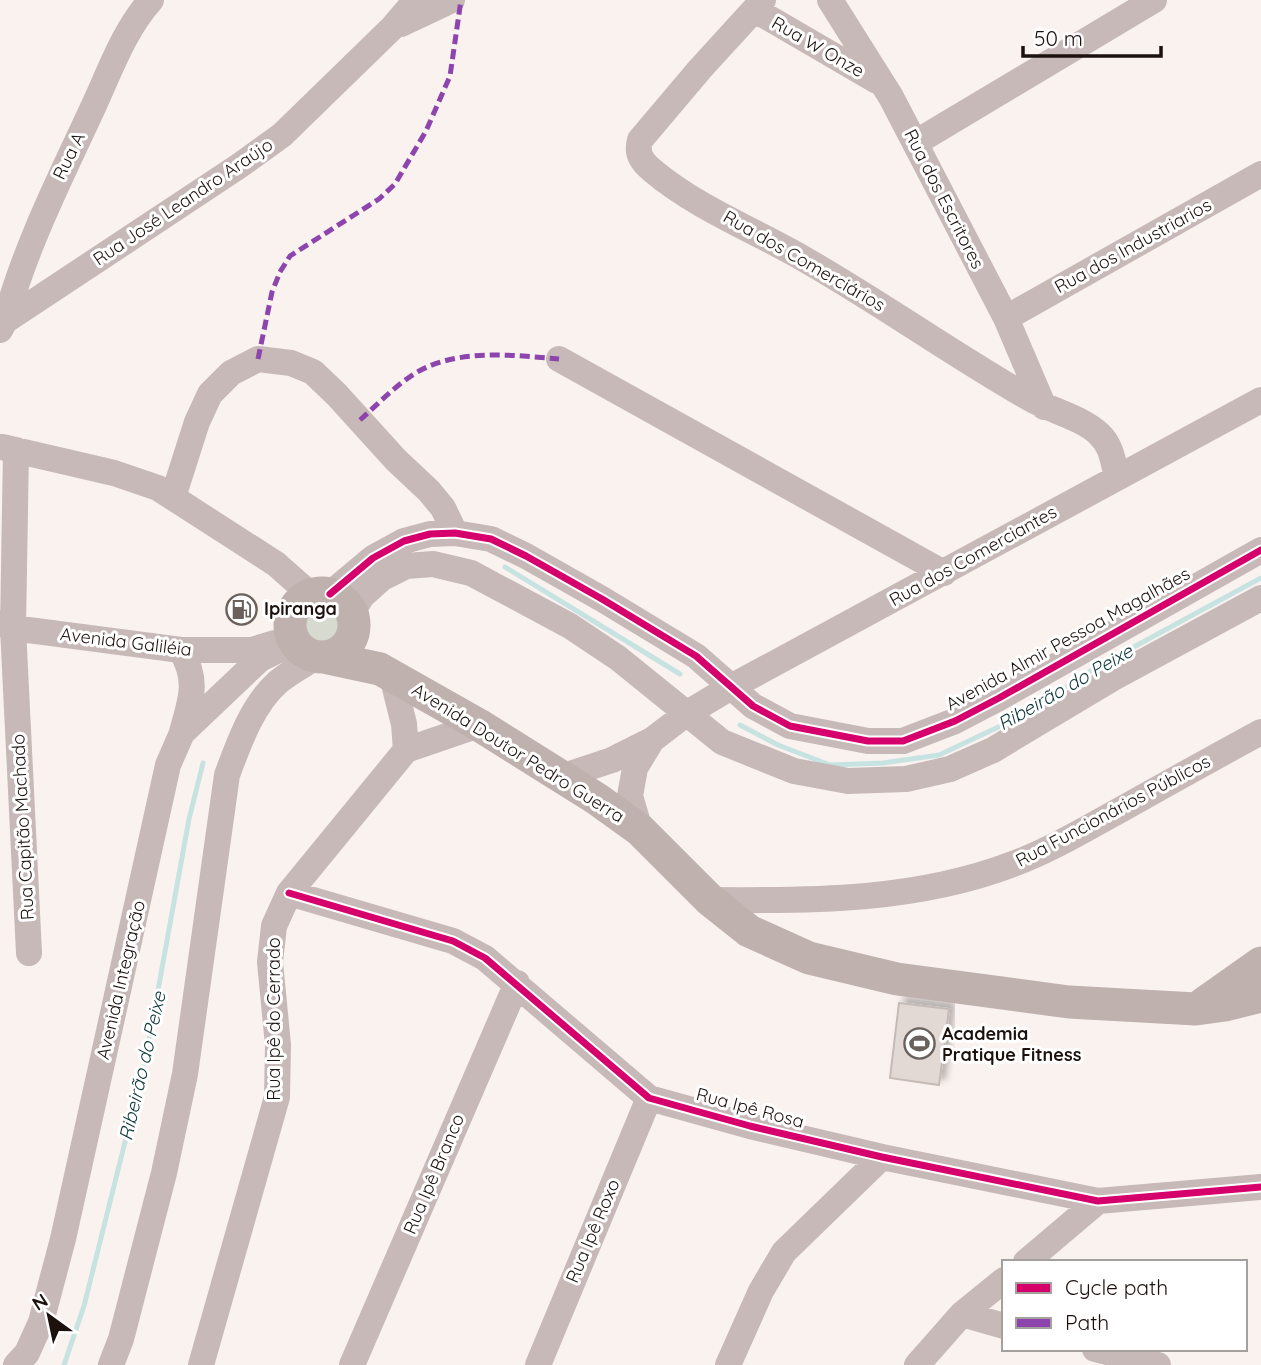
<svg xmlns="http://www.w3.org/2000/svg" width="1261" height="1365" font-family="Quicksand,sans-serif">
<defs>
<filter id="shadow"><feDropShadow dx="6" dy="-6" stdDeviation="3.5" flood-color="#0004"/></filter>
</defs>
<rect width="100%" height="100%" fill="#faf2ef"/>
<path fill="#d7dace" d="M296 624a24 24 0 1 1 48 0a24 24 0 1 1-48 0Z"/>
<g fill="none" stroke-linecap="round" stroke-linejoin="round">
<path stroke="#c6e3e2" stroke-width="5" d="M505 567 680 674
M740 725 778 745 830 765 883 763 939 755 1024 715 1095 668 1261 578
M64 1365 84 1306 145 1062 189 819 203 763"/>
</g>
<path fill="#e3d9d4" stroke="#c4bbb7" stroke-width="2" filter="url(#shadow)" d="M899 1003 949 1009 939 1085 890 1078Z"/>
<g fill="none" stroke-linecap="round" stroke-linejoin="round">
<path stroke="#c6b9b8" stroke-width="26" d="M763 0 700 69 640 140C636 154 642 162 653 171 697 208 754 230 804 259 881 303 952 354 1029 398 1051 411 1081 417 1099 434 1112 446 1113 462 1117 477
M830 0 891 97 1006 318 1044 407
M755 10 877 81
M401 24 452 0
M915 143 1154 0
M1006 318 1261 174
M5 321C27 242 61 177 95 103 111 68 125 29 151 0
M0 330 5 321 239 166 282 135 393 27 416 0
M559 359 944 573
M2 447 114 473 158 488 276 564 311 595
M16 450 13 628 29 953
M173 497 197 422 210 394 231 373 258 359 291 363 313 372 337 395 396 460 429 491 443 508 455 533
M330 594 373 558 404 541 430 534 455 533 491 539 526 556 602 599 696 656 753 706 790 726 868 741H903L955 721 999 698 1261 550
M352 612 362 596 382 578 406 566 433 564 471 573 570 626 618 658 722 742 794 771 848 781 906 779 950 769 993 750 1113 678 1261 598
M0 623 13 628 181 650H252L275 643
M181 650C199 682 191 699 182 732
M392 676 404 724 406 750
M561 777 612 760 652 740 686 714 731 687 1261 400
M640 830 630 796 635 768 652 740
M289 893 453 941 485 958 649 1098 750 1126 882 1157 1098 1201 1261 1187
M710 900C813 901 916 901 1013 864 1051 850 1087 828 1122 809 1168 783 1215 757 1261 732
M1026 1262 1098 1201
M962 1314 1004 1326
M1095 1349 1158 1365
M16 1365 27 1353 41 1322 63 1239 168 765 182 733 260 659 295 642
M111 1365 121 1339 164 1173 185 1074 227 775C239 743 252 705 278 682 290 672 304 665 316 657
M201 1365 277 1097 278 1045 270 962 274 926 289 893 406 750 479 725
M352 1365 517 983
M538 1365 649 1098
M728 1365 761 1291 784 1252 882 1157
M917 1365 962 1314 1004 1280"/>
<path stroke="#bfb1ae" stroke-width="33" d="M290 625a32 32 0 1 1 64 0a32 32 0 1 1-64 0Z
M324 657 380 669 479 725 597 799 640 830 710 900 749 931 809 958 897 979 1069 1002 1196 1009 1225 1005 1261 996
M1203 1004 1261 963"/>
<path stroke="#8e44ad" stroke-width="5" stroke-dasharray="10 5" stroke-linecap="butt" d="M258 359 272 292 280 272 290 256 379 199 395 184 426 131 450 76 461 0
M360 420C377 405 395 386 414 374 455 348 513 355 559 359"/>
<defs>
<path id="cycleway" d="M330 594 373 558 404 541 430 534 455 533 491 539 526 556 602 599 696 656 753 706 790 726 868 741H903L955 721 999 698 1261 550
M289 893 453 941 485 958 649 1098 750 1126 882 1157 1098 1201 1261 1187"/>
</defs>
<use href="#cycleway" stroke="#fff" stroke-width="11"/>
<use href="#cycleway" stroke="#d6006c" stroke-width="7"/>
</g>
<defs>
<symbol id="fuel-ring" viewBox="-11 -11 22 22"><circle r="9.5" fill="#fff" stroke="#6a605c" stroke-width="1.5"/><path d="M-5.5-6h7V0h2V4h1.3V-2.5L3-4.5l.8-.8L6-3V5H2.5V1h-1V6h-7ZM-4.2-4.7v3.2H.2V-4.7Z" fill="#6a605c"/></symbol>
<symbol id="stadium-ring" viewBox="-11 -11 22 22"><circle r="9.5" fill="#fff" stroke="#6a605c" stroke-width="1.5"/><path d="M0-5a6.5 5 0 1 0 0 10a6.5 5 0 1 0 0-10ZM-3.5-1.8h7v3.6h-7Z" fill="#6a605c"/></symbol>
</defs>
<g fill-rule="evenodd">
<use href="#fuel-ring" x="224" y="592" width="35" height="35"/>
<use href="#stadium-ring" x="902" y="1026" width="35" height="35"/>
</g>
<g text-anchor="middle" stroke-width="6" stroke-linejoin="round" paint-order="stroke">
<g font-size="18" fill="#1c110d" stroke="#fff">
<text transform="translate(818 47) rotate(30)" y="6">Rua W Onze</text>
<text transform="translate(69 156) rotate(-64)" y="6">Rua A</text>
<text transform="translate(944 199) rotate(63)" y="6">Rua dos Escritores</text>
<text transform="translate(183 202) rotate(-34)" y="6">Rua José Leandro Araújo</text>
<text transform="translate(1133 246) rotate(-29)" y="6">Rua dos Industriarios</text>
<text transform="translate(804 261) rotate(30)" y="6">Rua dos Comerciários</text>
<text transform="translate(973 556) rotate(-29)" y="6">Rua dos Comerciantes</text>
<text transform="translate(1068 639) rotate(-29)" y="6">Avenida Almir Pessoa Magalhães</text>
<text transform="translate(126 642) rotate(7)" y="6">Avenida Galiléia</text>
<text transform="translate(518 753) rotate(32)" y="6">Avenida Doutor Pedro Guerra</text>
<text transform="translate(1113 811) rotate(-28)" y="6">Rua Funcionários Públicos</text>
<text transform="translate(23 827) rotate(-93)" y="6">Rua Capitão Machado</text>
<text transform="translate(121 980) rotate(-77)" y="6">Avenida Integração</text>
<text transform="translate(274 1019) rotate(-90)" y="6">Rua Ipê do Cerrado</text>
<text transform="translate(750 1108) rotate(15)" y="6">Rua Ipê Rosa</text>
<text transform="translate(434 1174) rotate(-67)" y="6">Rua Ipê Branco</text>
<text transform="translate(593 1231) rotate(-67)" y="6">Rua Ipê Roxo</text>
</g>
<g font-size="18" font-weight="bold" fill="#1c110d" stroke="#fff" text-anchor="start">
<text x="264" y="615">Ipiranga</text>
<text x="942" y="1040">Academia<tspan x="942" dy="21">Pratique Fitness</tspan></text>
</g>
<g font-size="19" font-style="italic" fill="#0a3536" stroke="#fff">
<text transform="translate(1065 687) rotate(-30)" y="7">Ribeirão do Peixe</text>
<text transform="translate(142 1066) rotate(-77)" y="7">Ribeirão do Peixe</text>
</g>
</g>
<rect x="1002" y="1260" width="245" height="91" fill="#ffffff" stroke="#a4a09e" stroke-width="2"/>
<rect x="1016" y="1283" width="35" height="10" fill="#d6006c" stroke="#a4a09e" stroke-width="2"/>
<text x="1065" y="1295" font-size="21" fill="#1c110d">Cycle path</text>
<rect x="1016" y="1318" width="35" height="10" fill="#8e44ad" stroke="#a4a09e" stroke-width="2"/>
<text x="1065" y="1330" font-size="21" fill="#1c110d">Path</text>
<g transform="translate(49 1316) rotate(327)" stroke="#ffffff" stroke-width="5" paint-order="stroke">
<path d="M0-5L12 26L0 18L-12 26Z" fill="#1c110d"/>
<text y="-10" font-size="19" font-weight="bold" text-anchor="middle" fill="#1c110d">N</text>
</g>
<path d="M1023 46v10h138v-10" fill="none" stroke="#1c110d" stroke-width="3.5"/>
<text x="1034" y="46" font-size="21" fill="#1c110d" stroke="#ffffff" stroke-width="5" paint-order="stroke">50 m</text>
</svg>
